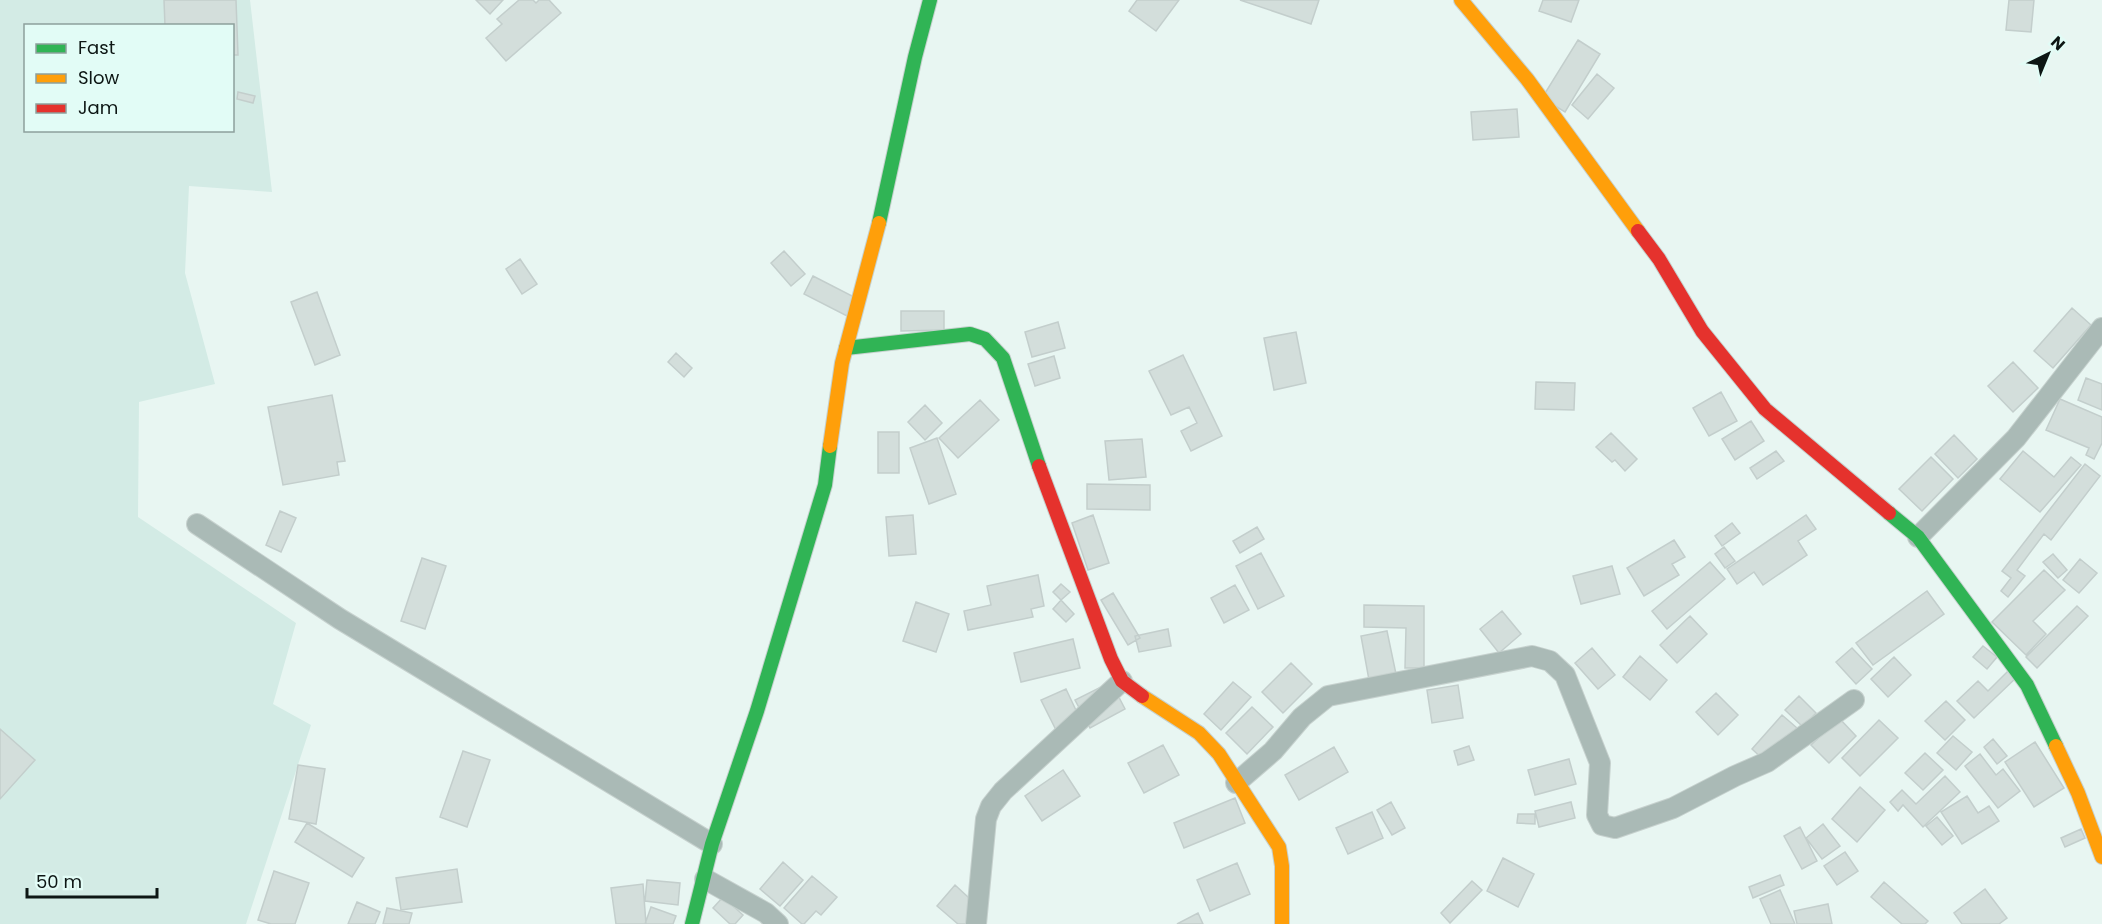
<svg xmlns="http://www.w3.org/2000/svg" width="2102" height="924" font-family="Poppins,sans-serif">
<rect width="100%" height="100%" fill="#e8f6f2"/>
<path fill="#d3ebe5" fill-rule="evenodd" d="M0 0H250L272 192 189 186 185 273 215 384 139 402 138 517 296 623 273 704 311 725 246 924H0ZM26 26H232V130H26Z"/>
<path fill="#d3dedb" stroke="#c3cecc" stroke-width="1.5" d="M164 0H236L238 55H232V26H165Z
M476 0H503L490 14Z
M519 0H533L536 3 539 0H549L561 13 506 61 486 38 502 24 497 19Z
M1137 0H1179L1156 31 1129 11Z
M1240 0H1319L1311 24Z
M1543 0H1579L1571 22 1539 11Z
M2009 0H2034L2031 32 2006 30Z
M1578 40 1600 54 1565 112 1542 98Z
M1597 74 1614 88 1588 119 1572 105Z
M238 92 255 96 253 103 237 99Z
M1517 109 1519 137 1473 140 1471 112Z
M784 251 805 274 791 286 771 263Z
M520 259 537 284 522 294 506 269Z
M813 276 858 299 849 317 804 294Z
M317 292 340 355 315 365 291 302Z
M2072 308 2091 325 2053 368 2034 351Z
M901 311H944V330L901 331Z
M1058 322 1065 348 1032 357 1025 332Z
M1296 332 1306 383 1274 390 1264 338Z
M676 353 692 368 684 377 668 362Z
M1183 355 1222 436 1191 451 1181 431 1197 423 1189 407 1171 415 1149 371Z
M1054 356 1060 378 1035 386 1028 364Z
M2013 362 2038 388 2013 412 1988 386Z
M2086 378 2102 384V410L2078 400Z
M1536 382 1575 383 1574 410 1535 409Z
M1721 392 1737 421 1709 436 1693 408Z
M332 395 345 461 337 462 339 475 283 485 268 407Z
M2060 399 2102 417V443L2094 459 2086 455 2089 448 2046 430Z
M980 400 999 420 958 458 939 438Z
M925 405 942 423 925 440 908 422Z
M1751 421 1764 441 1735 460 1722 439Z
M878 432H899V473H878Z
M1611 433 1637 459 1625 471 1615 460 1612 462 1596 447Z
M1954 435 1977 459 1958 478 1935 454Z
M937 438 956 494 929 504 910 448Z
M1142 439 1146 477 1109 480 1105 441Z
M1776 451 1784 461 1757 479 1750 468Z
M2023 451 2054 477 2071 457 2081 465 2040 512 2000 479Z
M1931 457 1953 479 1922 511 1899 489Z
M2085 464 2100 476 2051 540 2044 534 2017 570 2025 576 2008 597 2001 591 2011 578 2002 571Z
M1087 484 1150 485V510L1087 509Z
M280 511 296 518 281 552 266 545Z
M913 515 916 554 889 556 886 517Z
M1093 515 1109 563 1088 570 1072 523Z
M1806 515 1816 529 1798 541 1807 555 1763 585 1754 572 1737 584 1727 569Z
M1732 523 1740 533 1722 546 1715 536Z
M1257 527 1264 539 1240 553 1233 541Z
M1674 540 1685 557 1672 564 1679 575 1644 596 1627 568Z
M1724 547 1735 561 1725 568 1715 554Z
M1261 553 1284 596 1258 609 1236 566Z
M2053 554 2067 570 2058 578 2043 562Z
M422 558 446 566 425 629 401 621Z
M2080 559 2097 573 2079 593 2063 580Z
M1710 562 1725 579 1667 629 1652 611Z
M1612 566 1620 594 1581 604 1573 576Z
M2044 570 2065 590 2033 621 2046 634 2026 655 1992 622Z
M1038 575 1044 606 1031 609 1033 617 968 630 964 611 991 605 987 586Z
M1061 584 1070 592 1061 600 1053 592Z
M1235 585 1249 610 1224 623 1211 598Z
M1927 591 1944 614 1873 665 1856 643Z
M1113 593 1140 638 1128 645 1101 600Z
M1061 600 1074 614 1066 622 1053 609Z
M916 602 949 614 936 652 903 641Z
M1364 605 1424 606V668H1405L1406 628 1364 627Z
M2077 606 2088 616 2037 668 2026 657Z
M1502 611 1521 634 1499 653 1480 629Z
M1690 616 1707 634 1677 663 1660 645Z
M1168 629 1171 646 1139 652 1135 636Z
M1387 631 1396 674 1369 680 1361 636Z
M1073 639 1080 668 1021 682 1014 653Z
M1983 646 1997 657 1987 669 1973 657Z
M1592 648 1615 675 1598 689 1575 663Z
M1852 648 1872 669 1856 684 1836 662Z
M1640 656 1667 680 1650 700 1623 677Z
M1894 657 1911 675 1888 697 1871 679Z
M1291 663 1312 684 1283 713 1262 692Z
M2011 668 2018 676 1974 718 1957 701 1978 681 1988 691Z
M1111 682 1125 709 1090 728 1075 700Z
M1233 682 1251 697 1221 730 1204 714Z
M1458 685 1463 718 1432 723 1427 690Z
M1066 689 1081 721 1057 732 1041 700Z
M1716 693 1738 715 1718 735 1696 712Z
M1799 696 1816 713 1803 727 1785 710Z
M1946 701 1965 720 1945 740 1925 721Z
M1252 707 1273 727 1247 754 1226 733Z
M1782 715 1797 728 1766 762 1752 749Z
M1839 718 1856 736 1829 763 1811 745Z
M1879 720 1898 738 1860 776 1842 758Z
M0 729 35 760 0 799Z
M1953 736 1972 752 1956 770 1937 753Z
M1993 739 2007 756 1997 764 1984 747Z
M2035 742 2064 788 2034 807 2005 762Z
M1163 745 1179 775 1144 793 1128 763Z
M1469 746 1474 760 1458 765 1454 751Z
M1334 747 1348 772 1299 800 1285 775Z
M463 751 490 760 467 827 440 817Z
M1925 753 1943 770 1923 790 1905 773Z
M1980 754 1996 775 2003 769 2020 791 1998 808 1965 766Z
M1569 759 1576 784 1535 795 1528 770Z
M298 765 325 769 316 824 289 819Z
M1063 770 1080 796 1042 821 1025 796Z
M1945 776 1960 792 1923 827 1903 805 1898 811 1890 802 1902 790 1916 804Z
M1860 787 1885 810 1857 842 1832 819Z
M1967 796 1978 813 1989 806 1999 821 1962 844 1941 812Z
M1235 798 1245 823 1184 848 1174 823Z
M1391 802 1405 828 1392 835 1377 810Z
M1571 802 1575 818 1539 827 1535 811Z
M1372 812 1383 838 1348 854 1336 828Z
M1518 814H1535V824L1517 823Z
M1937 817 1953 836 1942 845 1926 826Z
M307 823 364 858 352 877 295 842Z
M1823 824 1840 846 1822 859 1806 838Z
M1800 827 1817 861 1802 869 1784 836Z
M2081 829 2085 838 2065 847 2061 838Z
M1845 852 1858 871 1837 885 1824 866Z
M1503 858 1534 874 1518 907 1487 891Z
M783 862 803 880 780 906 760 889Z
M1237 863 1250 894 1210 911 1197 880Z
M457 869 462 902 401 910 396 878Z
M274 871 309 883 295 924H271L258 920Z
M1780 875 1784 885 1753 898 1749 887Z
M812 876 837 897 821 915 816 911 804 924H802L784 908Z
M647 880 680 883 678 905 645 901Z
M1472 881 1482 890 1450 923 1441 913Z
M1884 882 1928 921 1925 924H1902L1871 897Z
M643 884 646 924H616L611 888Z
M955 885 981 909 968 924H958L937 906Z
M1985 889 2007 918 1999 924H1962L1954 913Z
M1780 890 1795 924H1771L1760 899Z
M723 897 743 915 735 924H730L713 908Z
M357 902 380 912 375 924H348Z
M1828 904 1832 924H1797L1794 911Z
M651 907 676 916 673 924H645Z
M387 908 412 913 409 924H383Z
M1198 913 1203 924H1177Z"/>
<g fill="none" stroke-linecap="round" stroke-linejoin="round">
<defs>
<path id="street" d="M197 524 340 619 712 844
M1918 537 2016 438 2102 328
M1236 783 1273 751 1302 717 1328 696 1532 656 1550 661 1565 675 1600 763 1597 815 1602 825 1615 828 1673 808 1735 776 1767 762 1854 700
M705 879 766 913 778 924
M976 924 986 819 991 806 1003 791 1122 681"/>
<path id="fast" d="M879 223 915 57 930 0
M846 348 970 334 985 339 1003 358 1039 466
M1889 513 1918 537 2027 685 2056 746
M692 924 712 844 757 711 825 485 830 446"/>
<path id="slow" d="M1461 0 1527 79 1638 231
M830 446 842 363 879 223
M1142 696 1199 733 1219 754 1279 847 1282 866V924
M2056 746 2078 793 2102 857"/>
<path id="jam" d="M1638 231 1659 259 1702 331 1765 409 1889 513
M1039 466 1111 659 1122 681 1142 696"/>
</defs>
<use href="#street" stroke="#c6d1ce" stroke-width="22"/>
<use href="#fast" stroke="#c6d1ce" stroke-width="16"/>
<use href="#slow" stroke="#c6d1ce" stroke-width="16"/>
<use href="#jam" stroke="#c6d1ce" stroke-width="16"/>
<use href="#street" stroke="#aabab6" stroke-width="20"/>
<use href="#fast" stroke="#30b455" stroke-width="14"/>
<use href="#slow" stroke="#ff9f0a" stroke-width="14"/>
<use href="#jam" stroke="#e5322d" stroke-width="14"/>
</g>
<rect x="24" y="24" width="210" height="108" fill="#e2fcf6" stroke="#8da09c" stroke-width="1.5"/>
<rect x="36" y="44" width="30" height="9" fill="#30b455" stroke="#8da09c" stroke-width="1.5"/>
<text x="78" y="54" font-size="18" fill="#0d1614">Fast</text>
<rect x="36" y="74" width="30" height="9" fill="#ff9f0a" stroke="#8da09c" stroke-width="1.5"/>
<text x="78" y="84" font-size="18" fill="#0d1614">Slow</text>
<rect x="36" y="104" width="30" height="9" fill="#e5322d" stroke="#8da09c" stroke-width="1.5"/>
<text x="78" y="114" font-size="18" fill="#0d1614">Jam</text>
<g transform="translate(2048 54) rotate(43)" stroke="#e2fcf6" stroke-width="4.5" paint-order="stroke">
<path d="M0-4.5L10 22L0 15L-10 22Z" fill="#0d1614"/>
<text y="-9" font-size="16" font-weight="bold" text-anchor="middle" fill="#0d1614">N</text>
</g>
<path d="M27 888v9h130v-9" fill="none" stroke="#0d1614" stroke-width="3"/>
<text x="36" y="888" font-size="18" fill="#0d1614" stroke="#e2fcf6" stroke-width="4.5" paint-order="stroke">50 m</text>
</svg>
